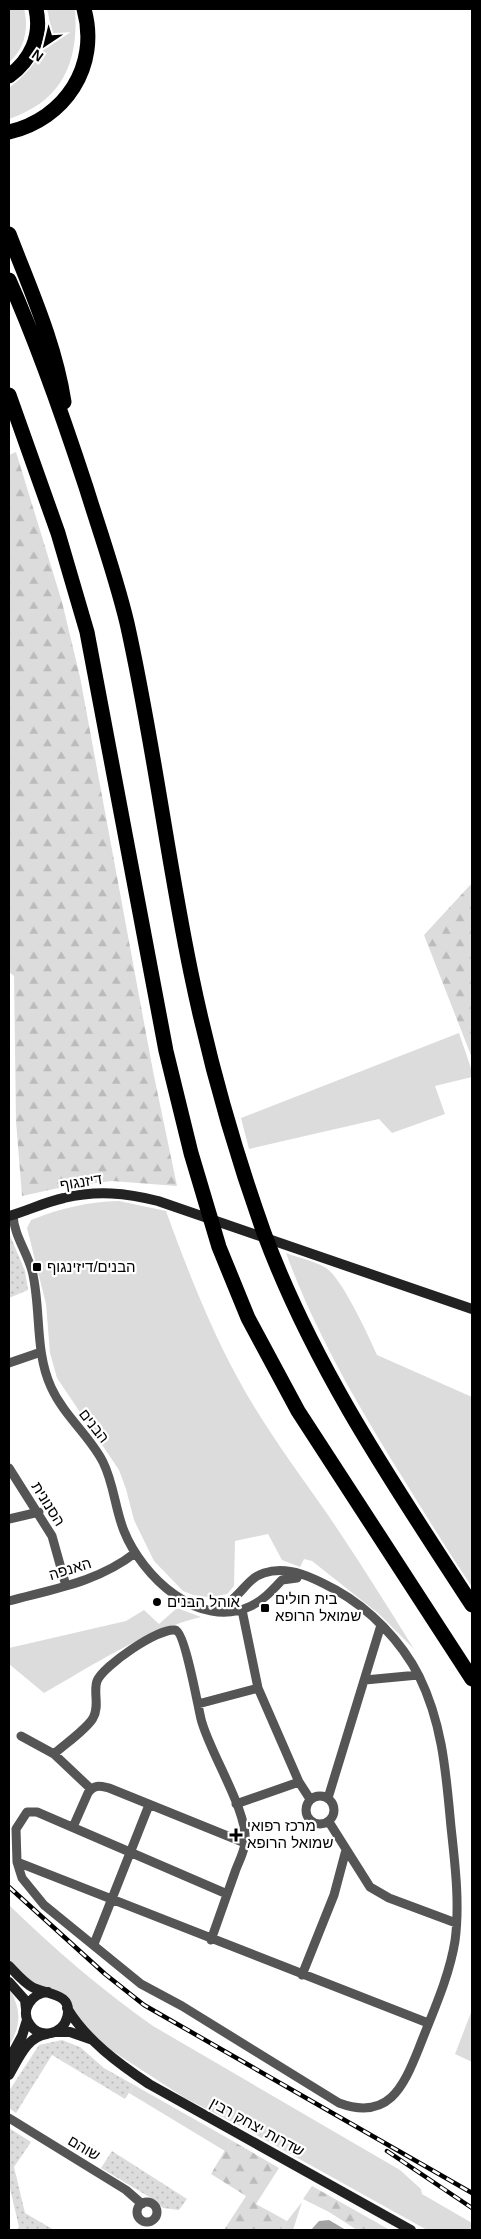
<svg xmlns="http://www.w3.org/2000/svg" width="481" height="2239" font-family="Arial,'Noto Sans Hebrew',sans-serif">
<defs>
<pattern id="forest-firs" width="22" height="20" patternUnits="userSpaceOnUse" patternTransform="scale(1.25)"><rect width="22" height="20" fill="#dcdcdc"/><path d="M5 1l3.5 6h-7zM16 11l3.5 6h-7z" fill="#bbb"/></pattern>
<pattern id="park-dots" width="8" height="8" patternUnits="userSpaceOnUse" patternTransform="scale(1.25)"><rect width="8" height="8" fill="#dcdcdc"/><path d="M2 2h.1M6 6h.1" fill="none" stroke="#bbb" stroke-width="1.8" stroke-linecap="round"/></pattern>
</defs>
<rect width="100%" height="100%" fill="#fff"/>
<path fill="#dcdcdc" d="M9 9H24C29 27 25 50 9 62Z
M47 9H75C79 63 62 101 9 119V88C32 70 57 41 47 9Z
M459 1033 472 1071V1077L435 1086 445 1114 392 1133 379 1119 249 1149 241 1118Z
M119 1201 166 1211C186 1266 208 1323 236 1375 262 1424 296 1469 328 1515 358 1559 386 1604 414 1649L379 1614 312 1561 304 1559 300 1567 282 1560 268 1534 235 1541 234 1586 227 1594 217 1596 207 1597 193 1595 183 1591 154 1561 134 1520 126 1489 119 1470 57 1378 50 1353 46 1304 27 1228 31 1220C62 1208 86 1202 119 1201Z
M286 1253C299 1258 315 1261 326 1268 342 1278 369 1337 377 1355L472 1397V1587C447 1550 424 1512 401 1475 357 1404 315 1332 286 1253Z
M177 1608 201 1617C144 1631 95 1664 44 1693L9 1664V1648L126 1621 144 1610 159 1624Z
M9 1905C53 1948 102 1990 153 2026L400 2170 421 2189 422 2194 472 2223V2230H427L242 2127 185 2098 100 2043 82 2026 71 2008 26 1979 9 1961Z
M9 1988C21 2009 22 2024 9 2046Z
M472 2010V2062L455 2054Z
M134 2085 231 2140 225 2151 129 2093Z
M302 2202 293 2230H280Z"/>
<path fill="url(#forest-firs)" d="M16 452 62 602 80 677 153 1071 177 1186 112 1181 63 1187 22 1196 16 1121 14 976 9 972V455Z
M472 883V1058L424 935Z
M231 2140 279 2168 256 2204 287 2221 280 2230H224L246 2196 211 2174Z
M312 2186 390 2230H357L329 2212 303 2199Z"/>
<path fill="url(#park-dots)" d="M9 1233 25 1271 28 1290 9 1298Z
M62 2040 80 2047 104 2068 134 2085 125 2099 52 2055 16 2113 9 2108V2091L39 2045Z
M9 2128 31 2142 14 2167 25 2213 54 2230H17L19 2227 9 2184Z
M112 2151 187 2199 179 2210 163 2208 156 2201 101 2168Z"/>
<path fill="#a3a3a3" d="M329 2220 346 2230H311L319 2221Z"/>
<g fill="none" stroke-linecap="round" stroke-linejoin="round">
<path stroke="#555" stroke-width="9" d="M13 1215C14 1237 29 1254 33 1275 41 1312 35 1352 51 1387 64 1416 89 1435 103 1462 114 1484 115 1509 124 1531 142 1576 199 1631 251 1606 264 1600 272 1590 282 1580L297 1578
M9 1363 41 1352
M9 1468 52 1536 66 1586
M9 1519 39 1512
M9 1601C53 1589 98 1582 135 1553
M217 1610C223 1606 230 1603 235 1597 244 1589 251 1577 264 1573 289 1565 314 1578 336 1590 370 1609 401 1641 419 1676 443 1725 446 1774 451 1827 455 1864 460 1904 455 1941 449 1978 432 2014 419 2048 403 2088 388 2121 339 2103L182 2006 141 1984 44 1905 22 1878 17 1862 16 1829 27 1812H37L227 1894
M242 1610 258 1688 299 1782 310 1799
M365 1680 418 1675
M198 1704 258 1688
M21 1736 54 1754 91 1789
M54 1754C65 1744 87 1729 93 1718 100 1706 93 1692 97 1681 103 1666 158 1628 175 1630 185 1632 198 1707 201 1719 209 1752 249 1812 245 1843 244 1853 238 1863 235 1872 227 1895 219 1917 211 1940
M306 1810a14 14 0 1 1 28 0a14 14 0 1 1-28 0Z
M328 1798 381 1625
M236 1804 299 1782
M329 1822 370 1887 389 1898 456 1923
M73 1827 88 1793C94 1784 100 1786 109 1788L245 1843
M17 1862 428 2023
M94 1944 149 1805
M302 1975 334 1895 346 1850
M9 2118 126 2190 142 2204
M137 2212a10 10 0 1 1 20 0a10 10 0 1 1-20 0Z"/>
<path stroke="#222" stroke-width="10" d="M9 1216C27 1211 45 1202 64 1198 97 1190 126 1193 158 1201L472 1309
M9 1966C16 1973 23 1982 32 1987 46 1995 74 1992 67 2018 62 2035 40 2039 30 2025 19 2010 32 1993 48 1992
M9 1982 25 2000 26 2009
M67 2008C86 2040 119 2064 149 2084L411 2230
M55 2032H70L90 2039
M9 2060 22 2036 27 2020
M9 2075C18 2060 27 2036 47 2034"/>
<path stroke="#000" stroke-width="15" d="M9 76C31 60 42 36 36 9
M9 132C65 119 100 66 84 9
M9 234C30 289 55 343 64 402
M9 280C39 347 63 417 86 487 100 532 116 577 127 623 153 739 167 857 191 973 209 1060 234 1149 264 1233 314 1368 394 1485 472 1605
M9 395 58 533 87 632 166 1051 191 1153 219 1247 248 1318 298 1411 472 1679"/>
<defs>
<path id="rail" d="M9 1887 105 1974 144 2005 472 2193
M387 2151 472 2208"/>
</defs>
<use href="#rail" stroke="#000" stroke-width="4.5"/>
<use href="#rail" stroke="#fff" stroke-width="2.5" stroke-dasharray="8" stroke-linecap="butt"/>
</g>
<g fill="#000" stroke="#fff" stroke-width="2">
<rect x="32" y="1262" width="10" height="10" rx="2.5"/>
<circle cx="157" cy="1602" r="5"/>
<rect x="260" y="1603" width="10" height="10" rx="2.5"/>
<path d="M233.5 1827.5h5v5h5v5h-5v5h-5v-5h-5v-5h5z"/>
</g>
<g text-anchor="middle" stroke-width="4.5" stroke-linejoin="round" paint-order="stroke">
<g font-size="15" fill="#000" stroke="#fff">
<text transform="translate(81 1182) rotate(-9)" y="5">דיזנגוף</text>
<text transform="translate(94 1426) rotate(52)" y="5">הבנים</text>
<text transform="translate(48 1504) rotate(58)" y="5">הסנונית</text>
<text transform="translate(70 1569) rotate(-17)" y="5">האנפה</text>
<text transform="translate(257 2127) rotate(29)" y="5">שדרות יצחק רבין</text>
<text transform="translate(84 2148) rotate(31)" y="5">שוהם</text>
</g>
<g font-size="15" fill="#000" stroke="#fff" text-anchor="start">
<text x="47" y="1272">הבנים/דיזינגוף</text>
<text x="275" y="1604">בית חולים<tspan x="275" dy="17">שמואל הרופא</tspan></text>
<text x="167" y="1607">אוהל הבנים</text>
<text x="247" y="1831">מרכז רפואי<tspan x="247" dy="17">שמואל הרופא</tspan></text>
</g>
</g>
<rect width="481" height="2239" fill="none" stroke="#000000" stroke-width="20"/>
<g transform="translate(45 45) rotate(215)" stroke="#ffffff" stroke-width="4" paint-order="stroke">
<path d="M0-4L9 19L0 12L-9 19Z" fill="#000000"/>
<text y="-8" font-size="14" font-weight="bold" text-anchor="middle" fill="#000000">N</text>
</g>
</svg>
